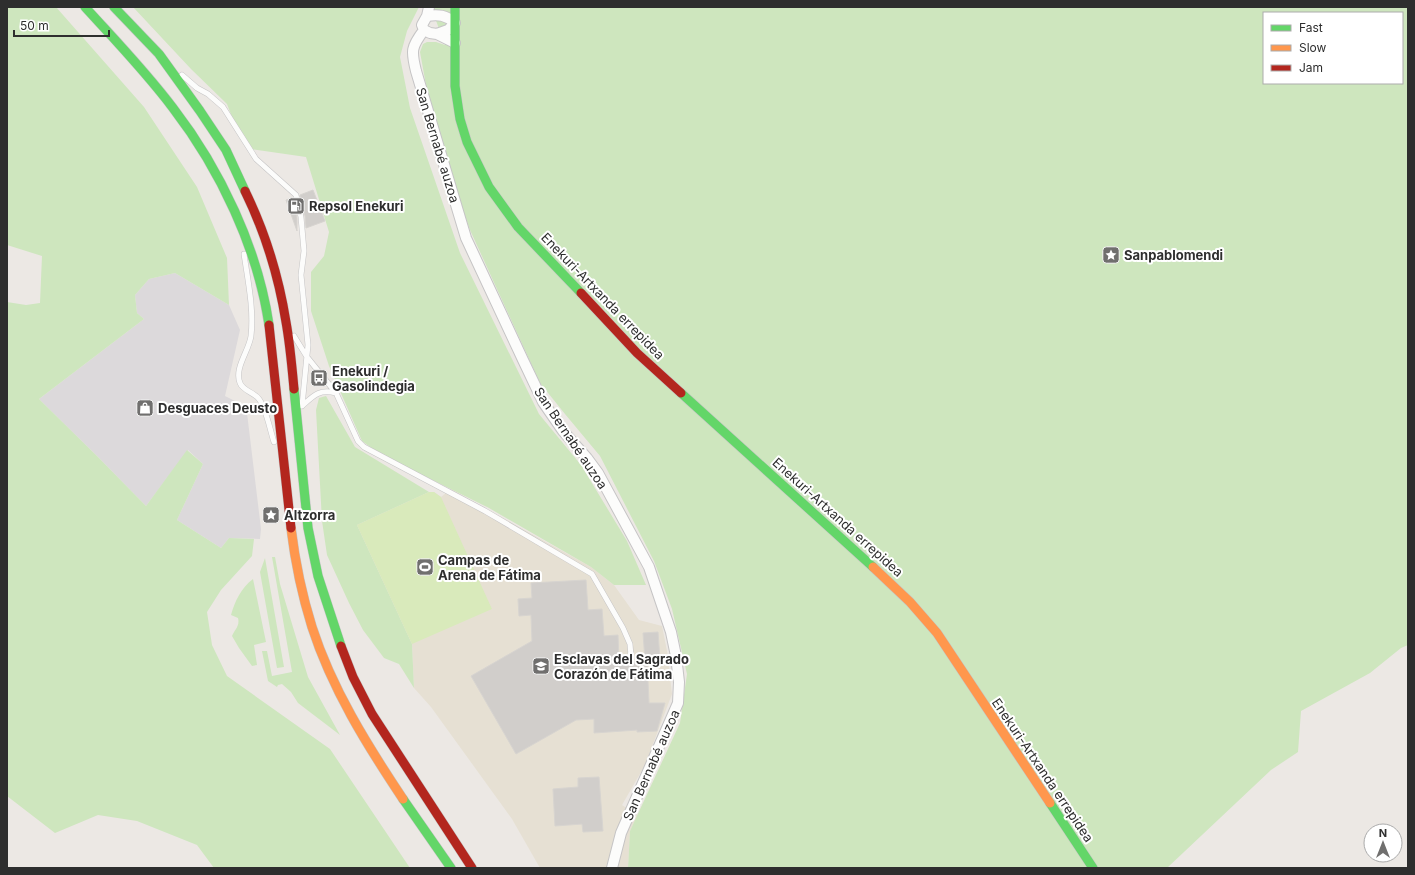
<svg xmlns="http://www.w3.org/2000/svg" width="1415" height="875" font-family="Inter,sans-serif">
<rect width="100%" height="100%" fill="#ece8e4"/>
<path fill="#dcd9db" d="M175 273 229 305 240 330 225 396 239 403 247 413 261 529 260 539 229 538 221 548 177 520 203 464 188 450 146 506 98 457 39 399 144 319 137 313 135 295 149 279Z"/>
<path fill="#e6e0d3" d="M451 489 591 567 614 585 639 620 662 626 667 651 672 694 645 765 622 805 638 815 630 831 628 868H540L512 819 431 707 414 688 412 644 357 525 429 492H434L441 497Z"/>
<path fill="#cee6be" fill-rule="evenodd" d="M7 7H56L144 107 197 187 227 258 229 305 175 273 149 279 135 295 137 313 144 319 39 399 98 457 146 506 187 450 203 464 177 520 221 548 229 538 254 539 252 556 221 590 207 612 212 645 227 676 330 749 410 868H214L197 845 137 821 98 815 55 833 7 796V302L26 305 40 303 42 256 7 245Z
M133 7H419L407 31 400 57 410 108 460 253 539 414 581 465 627 541 646 585H614L591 567 489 508 380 454 362 441 329 366 311 311V272L324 256 329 232 306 157 250 149 235 125 227 104 191 69Z
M431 7H1408V645L1401 648 1370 673 1301 711 1298 752 1271 770 1167 868H628L630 831 680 723 687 674 672 609 654 561 600 456 565 414 540 383 470 230 434 129 420 52 423 44 427 42H436L445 45ZM1264 13H1402V83H1264Z
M326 396 355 447 429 492 357 525 412 644 414 688 399 664 384 658 363 630 349 603 327 555 322 521 316 410 319 398Z
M272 557H275L280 584 308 677 340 735 298 703 291 692 282 684 278 685 277 687 268 681 262 651H267L272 676 292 672Z
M265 558 284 667 277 668 260 572Z
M253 579 266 642 254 645 257 665 252 666 239 648 232 636C235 629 240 626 238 618L231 615C235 601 241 588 253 579Z"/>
<path fill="#d9eabb" d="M429 492H434L441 497 492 609 412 644 357 525Z"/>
<path fill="#d1cecb" stroke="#d7d4d0" d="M313 190 325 221 306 228 305 216 300 195Z
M293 198 297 218V231L286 200Z
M586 580 588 610 602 609 604 636 618 635 619 662 645 660 643 633 658 632 660 660H647L649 703H665L657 731 637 732V730L594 733V719L576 720 516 754 471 676 532 641 531 615 519 616 518 599 532 598 531 583Z
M599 777 603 831 583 832 582 824 555 826 553 789 578 787V778Z"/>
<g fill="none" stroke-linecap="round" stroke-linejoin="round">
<defs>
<path id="lane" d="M182 75 197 88 208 94 223 107 256 159 296 195 301 217 304 251 301 275 308 345 302 406
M244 254C248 281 254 309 251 336 249 351 234 368 240 383 243 391 254 392 259 399 266 408 270 430 274 442
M294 336 307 357 336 393 358 441 364 447 485 511 592 574 623 628 630 644 631 656
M302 406C314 395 319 389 336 393"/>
<path id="street" d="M429 7 427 16 422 25 424 30 430 33 437 34 455 43
M427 16C438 14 446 15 455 23L448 30 437 34
M424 30C411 47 411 51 416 71L466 238 523 360 543 402 563 431 587 458 598 473 649 567 671 632 676 656 679 682 678 703 621 833 612 868"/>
<path id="fast" d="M85 7C115 40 146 72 173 108 220 169 258 249 269 325
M114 7 159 54 200 111 226 150 245 191
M455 7V86L460 119 467 142 489 187 518 227 581 293
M294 389 308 528 318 576 341 646
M681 393 873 567
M403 799 451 868
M1050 803 1093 868"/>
<path id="slow" d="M291 528C295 561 302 595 312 627 332 689 367 745 403 799
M873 567 910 602 937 633 1050 803"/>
<path id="jam" d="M245 191C265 232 279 278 286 322 290 344 292 367 294 389
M581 293 637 353 681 393
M269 325 291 528
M341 646 353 677 372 714 472 868"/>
</defs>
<use href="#lane" stroke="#c5c4c5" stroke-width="6"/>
<use href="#street" stroke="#c5c4c5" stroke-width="12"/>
<use href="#fast" stroke="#c5c4c5" stroke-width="10"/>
<use href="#slow" stroke="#c5c4c5" stroke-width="10"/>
<use href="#jam" stroke="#c5c4c5" stroke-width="10"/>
<use href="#lane" stroke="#fcfcfb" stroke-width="5"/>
<use href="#street" stroke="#fcfcfb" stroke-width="10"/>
<use href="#fast" stroke="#63d668" stroke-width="9"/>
<use href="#slow" stroke="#ff974d" stroke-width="9"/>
<use href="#jam" stroke="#b3261e" stroke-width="9"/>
</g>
<defs>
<symbol id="fuel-square" viewBox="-11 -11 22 22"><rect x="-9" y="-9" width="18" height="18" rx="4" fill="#706f6e" stroke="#fff"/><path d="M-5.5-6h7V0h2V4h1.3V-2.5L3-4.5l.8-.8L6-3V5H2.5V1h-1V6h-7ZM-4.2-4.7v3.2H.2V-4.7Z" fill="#fff"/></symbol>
<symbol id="sight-square" viewBox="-11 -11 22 22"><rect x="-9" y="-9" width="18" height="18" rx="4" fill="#706f6e" stroke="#fff"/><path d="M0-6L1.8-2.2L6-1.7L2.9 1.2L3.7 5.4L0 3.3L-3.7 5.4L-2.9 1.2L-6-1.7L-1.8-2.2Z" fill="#fff"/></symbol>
<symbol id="bus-square" viewBox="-11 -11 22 22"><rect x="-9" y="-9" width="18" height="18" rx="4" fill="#706f6e" stroke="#fff"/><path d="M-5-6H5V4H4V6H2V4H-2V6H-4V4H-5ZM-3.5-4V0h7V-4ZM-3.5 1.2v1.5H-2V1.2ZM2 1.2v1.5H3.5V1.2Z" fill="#fff"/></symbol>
<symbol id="shop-square" viewBox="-11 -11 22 22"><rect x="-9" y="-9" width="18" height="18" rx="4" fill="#706f6e" stroke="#fff"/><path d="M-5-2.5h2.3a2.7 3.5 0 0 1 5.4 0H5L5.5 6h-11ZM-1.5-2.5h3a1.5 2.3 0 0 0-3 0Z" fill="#fff"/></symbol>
<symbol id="stadium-square" viewBox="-11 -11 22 22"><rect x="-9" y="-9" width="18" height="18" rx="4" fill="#706f6e" stroke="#fff"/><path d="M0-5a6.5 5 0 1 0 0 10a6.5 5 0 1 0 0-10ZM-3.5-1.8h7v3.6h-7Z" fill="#fff"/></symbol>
<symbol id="school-square" viewBox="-11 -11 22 22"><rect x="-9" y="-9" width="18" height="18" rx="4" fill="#706f6e" stroke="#fff"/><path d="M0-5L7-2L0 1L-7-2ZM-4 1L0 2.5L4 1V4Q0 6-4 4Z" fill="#fff"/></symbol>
</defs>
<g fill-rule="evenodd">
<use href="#fuel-square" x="286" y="196" width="20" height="20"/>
<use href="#sight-square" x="1101" y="245" width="20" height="20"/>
<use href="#bus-square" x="309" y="368" width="20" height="20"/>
<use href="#shop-square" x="135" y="398" width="20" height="20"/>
<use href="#sight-square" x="261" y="505" width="20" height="20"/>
<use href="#stadium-square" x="415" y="557" width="20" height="20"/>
<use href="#school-square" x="531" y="656" width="20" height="20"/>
</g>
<g text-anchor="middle" stroke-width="4" stroke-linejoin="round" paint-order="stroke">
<g font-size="13" fill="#2e2e2e" stroke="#fff">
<text transform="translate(438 145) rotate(73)" y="5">San Bernabé auzoa</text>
<text transform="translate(603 296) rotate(46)" y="5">Enekuri-Artxanda errepidea</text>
<text transform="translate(571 438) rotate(56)" y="5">San Bernabé auzoa</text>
<text transform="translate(838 517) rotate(42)" y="5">Enekuri-Artxanda errepidea</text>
<text transform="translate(651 765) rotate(-66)" y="5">San Bernabé auzoa</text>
<text transform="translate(1043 770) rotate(56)" y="5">Enekuri-Artxanda errepidea</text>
</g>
<g font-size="13" font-weight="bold" fill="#2e2e2e" stroke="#fff" text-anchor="start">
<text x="309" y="211">Repsol Enekuri</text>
<text x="1124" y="260">Sanpablomendi</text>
<text x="332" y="376">Enekuri /<tspan x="332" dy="15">Gasolindegia</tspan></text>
<text x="158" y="413">Desguaces Deusto</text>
<text x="284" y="520">Altzorra</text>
<text x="438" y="565">Campas de<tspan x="438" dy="15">Arena de Fátima</tspan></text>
<text x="554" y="664">Esclavas del Sagrado<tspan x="554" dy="15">Corazón de Fátima</tspan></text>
</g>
</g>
<rect width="1415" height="875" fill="none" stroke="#2e2e2e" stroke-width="16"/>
<rect x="1263" y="12" width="140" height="72" fill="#ffffff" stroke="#ababab"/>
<rect x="1271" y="25" width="20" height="6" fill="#63d668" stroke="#ababab"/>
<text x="1299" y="32" font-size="12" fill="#2e2e2e">Fast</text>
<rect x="1271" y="45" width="20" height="6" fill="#ff974d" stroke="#ababab"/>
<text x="1299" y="52" font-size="12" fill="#2e2e2e">Slow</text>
<rect x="1271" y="65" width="20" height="6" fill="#b3261e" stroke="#ababab"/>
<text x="1299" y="72" font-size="12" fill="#2e2e2e">Jam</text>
<g transform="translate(1383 843)"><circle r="19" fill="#ffffff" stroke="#ababab"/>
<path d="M0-3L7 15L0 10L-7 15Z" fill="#706f6e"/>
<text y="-6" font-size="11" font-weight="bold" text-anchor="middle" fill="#2e2e2e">N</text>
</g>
<path d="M14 30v6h95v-6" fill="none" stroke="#2e2e2e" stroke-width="2"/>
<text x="20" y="30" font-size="12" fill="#2e2e2e" stroke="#ffffff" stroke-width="3" paint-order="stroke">50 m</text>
</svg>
